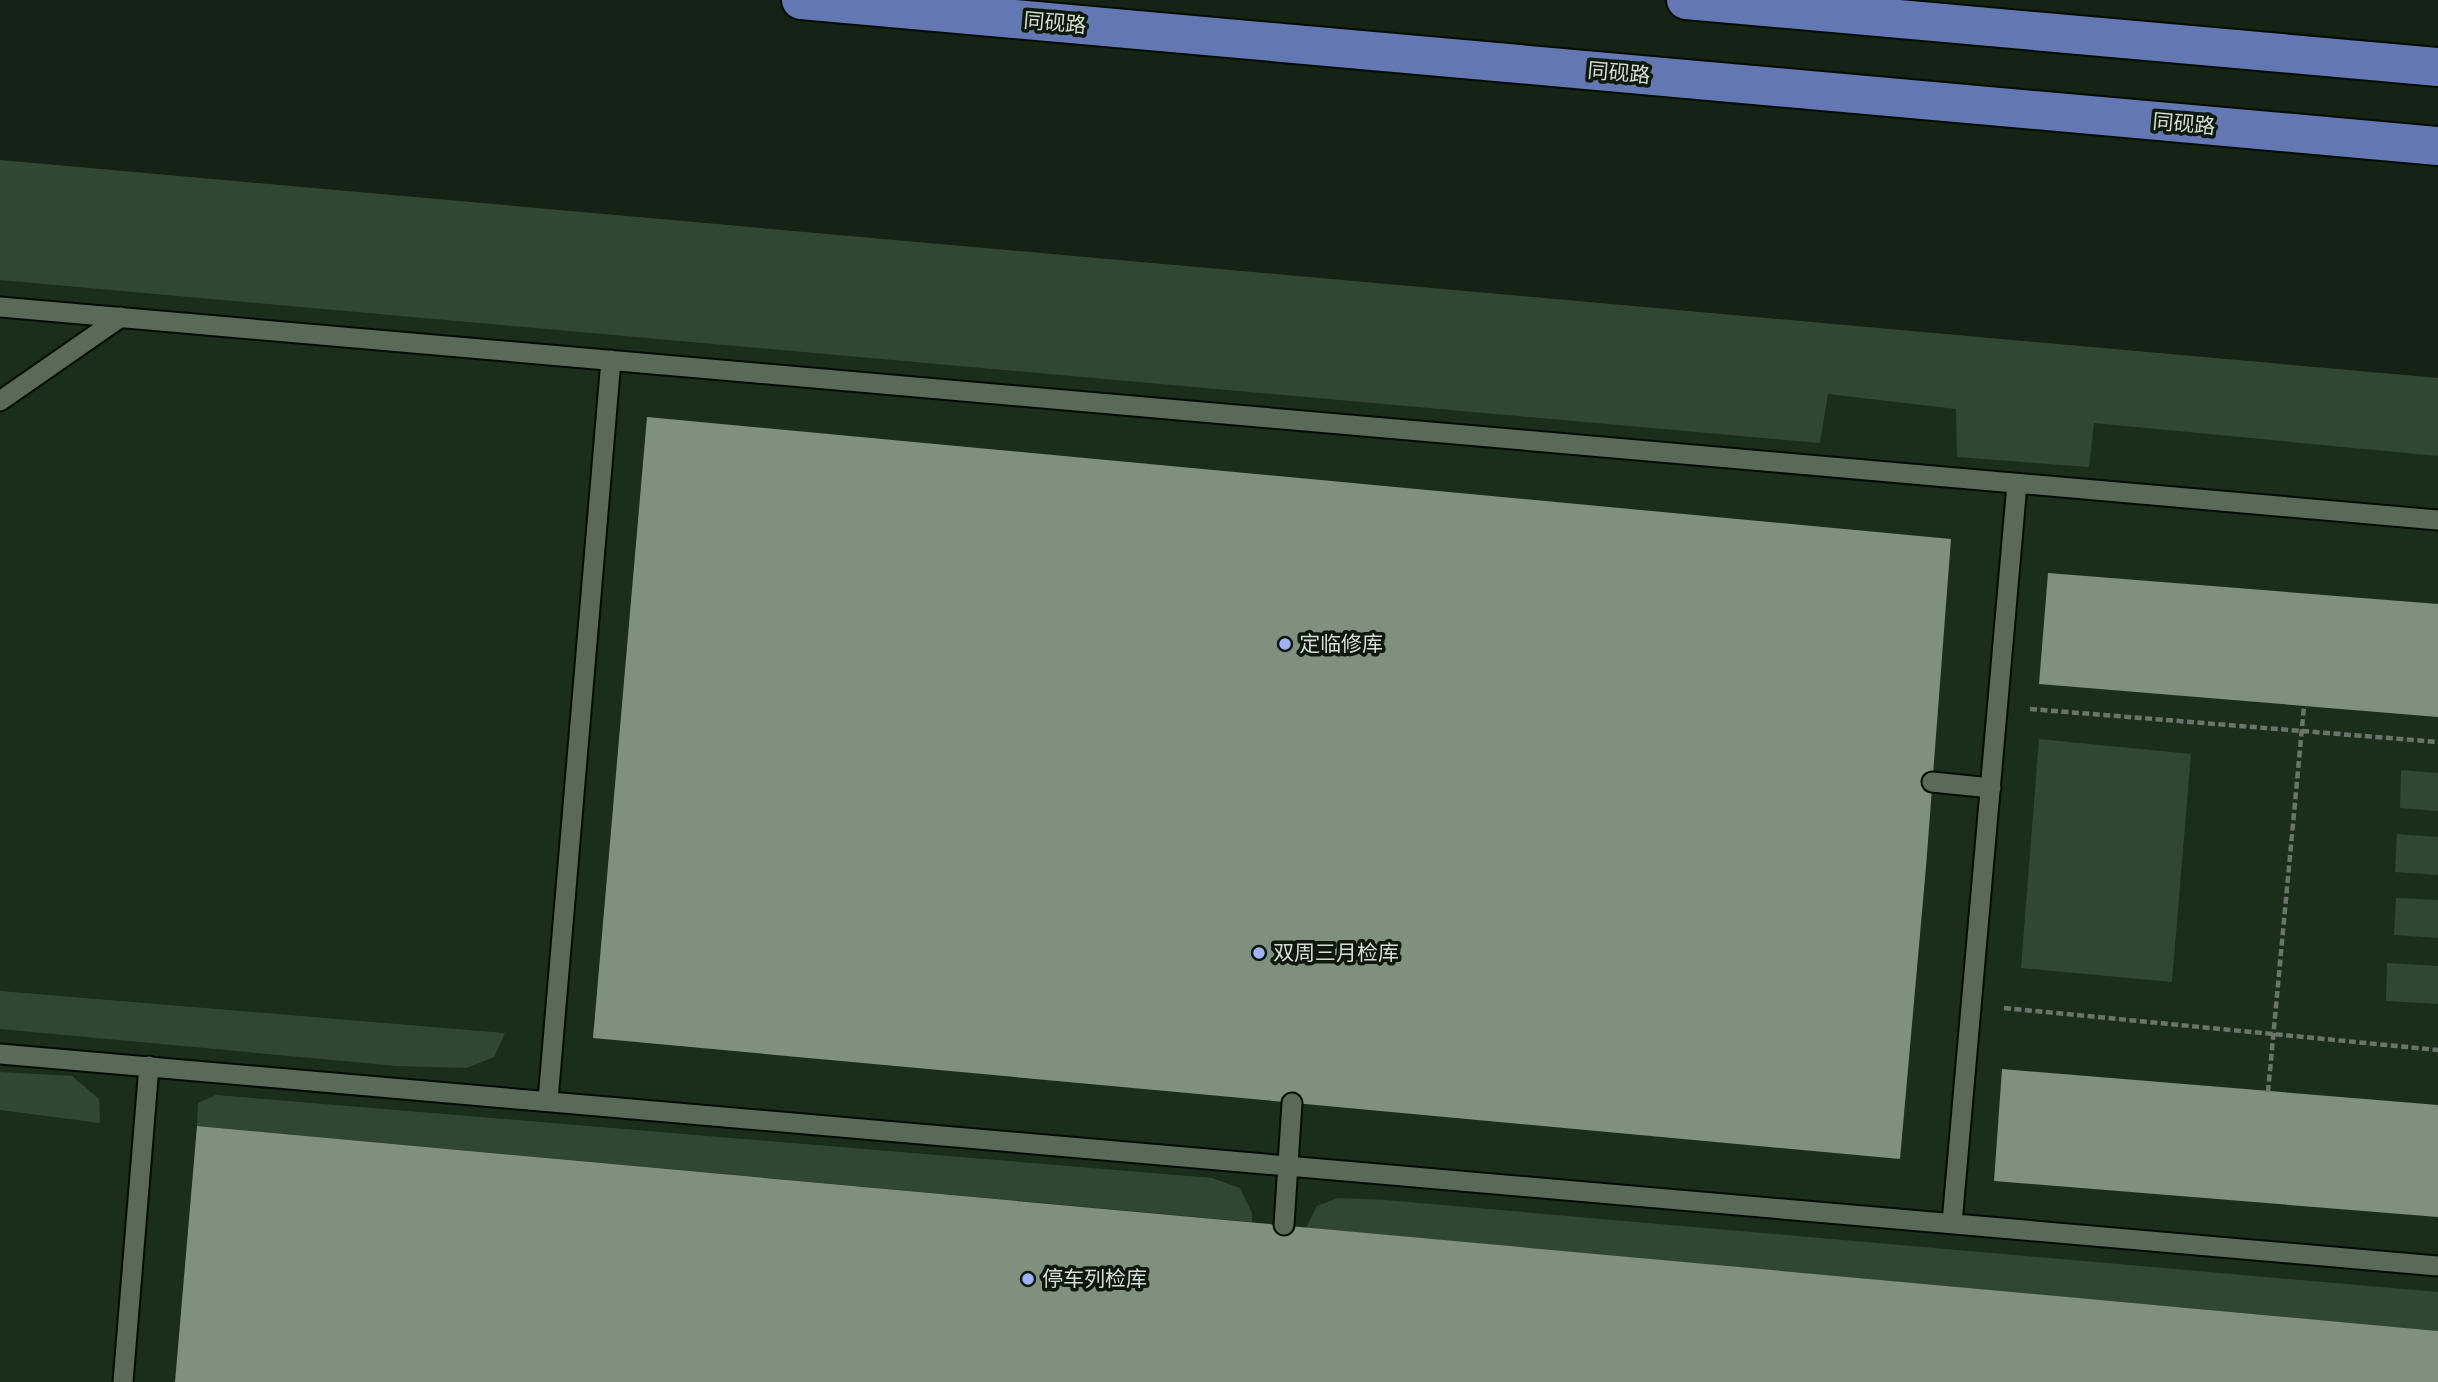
<svg xmlns="http://www.w3.org/2000/svg" width="2438" height="1382" font-family="Overpass,'Noto Sans SC',sans-serif">
<rect width="100%" height="100%" fill="#152314"/>
<path fill="#1b2e1b" d="M0 160 2438 378V1382H0Z"/>
<path fill="#324731" d="M0 160 2438 378V456L2094 423 2089 467 1957 457 1956 409 1828 394 1820 443 0 280Z
M2039 739 2191 754 2172 982 2021 968Z
M2401 770 2438 773V811L2400 808Z
M2397 834 2438 837V875L2395 872Z
M2396 898 2438 900V938L2394 935Z
M2387 963 2438 966V1004L2386 1001Z
M0 991 505 1033 494 1057 467 1068 397 1066 0 1029Z
M0 1072 72 1076 99 1099 100 1123 0 1110Z
M216 1095 1212 1178 1240 1188 1252 1213V1222L197 1126 198 1103Z
M1338 1198 1385 1200 2438 1292V1331L1306 1228 1317 1206Z"/>
<path fill="#7f907e" d="M647 417 1951 539 1926 867 1900 1159 593 1038Z
M2048 573 2438 604V717L2039 684Z
M2002 1069 2438 1105V1217L1994 1181Z
M197 1126 2438 1331V1382H175Z"/>
<g fill="none" stroke-linecap="round" stroke-linejoin="round">
<defs>
<path id="lane" d="M0 307 2438 520
M0 401 121 317
M1932 782 1991 788
M0 1054 2438 1266
M548 1100 611 360
M1952 1223 2017 484
M1284 1225 1292 1103
M123 1382 149 1066"/>
<path id="primary" d="M801 0 2438 146
M1686 0 2438 67"/>
</defs>
<use href="#lane" stroke="#020c02" stroke-width="23"/>
<use href="#primary" stroke="#020c02" stroke-width="42"/>
<path stroke="#697568" stroke-width="4.5" stroke-dasharray="7 3.5" stroke-linecap="butt" d="M2030 709 2438 742
M2004 1008 2438 1050
M2268 1092 2304 706"/>
<use href="#lane" stroke="#5a6a59" stroke-width="19"/>
<use href="#primary" stroke="#6377b2" stroke-width="38"/>
</g>
<g fill="#9fb3fd" stroke="#0c190b" stroke-width="2.5">
<circle cx="1285" cy="644" r="7"/>
<circle cx="1259" cy="953" r="7"/>
<circle cx="1028" cy="1279" r="7"/>
</g>
<g text-anchor="middle" stroke-width="7" stroke-linejoin="round" paint-order="stroke">
<g font-size="21" fill="#d5dfd5" stroke="#0c190b">
<text transform="translate(1055 23) rotate(5)" y="7">同砚路</text>
<text transform="translate(1619 73) rotate(5)" y="7">同砚路</text>
<text transform="translate(2184 124) rotate(5)" y="7">同砚路</text>
</g>
<g font-size="21" fill="#d5dfd5" stroke="#0c190b" text-anchor="start">
<text x="1299" y="651">定临修库</text>
<text x="1273" y="960">双周三月检库</text>
<text x="1042" y="1286">停车列检库</text>
</g>
</g>
</svg>
